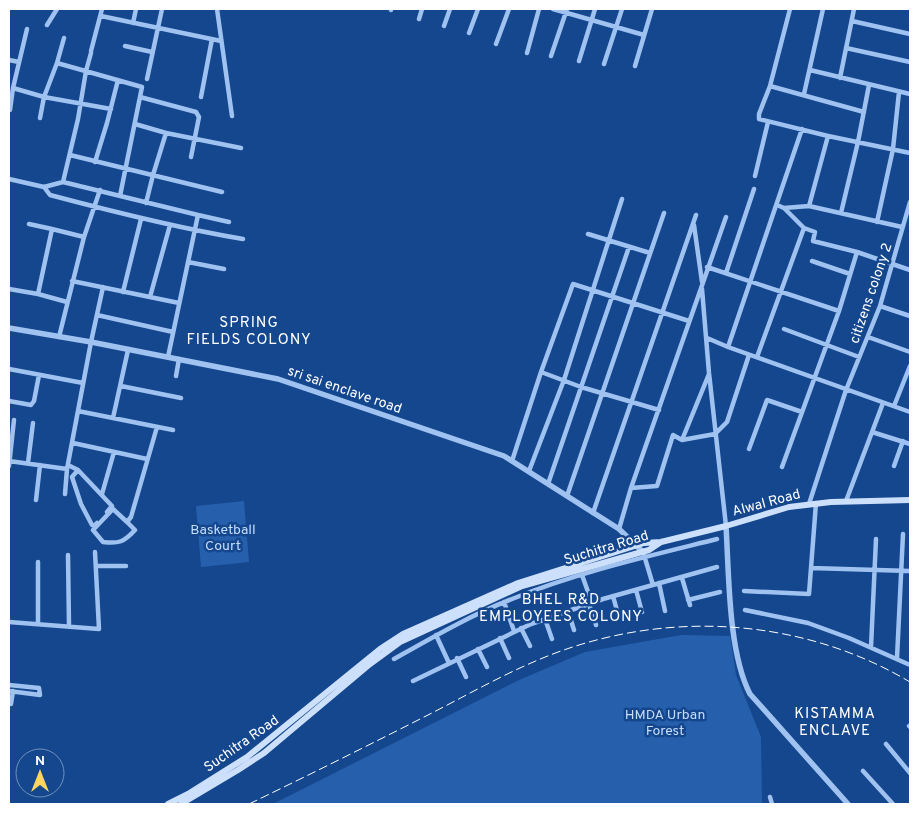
<svg xmlns="http://www.w3.org/2000/svg" width="919" height="813" font-family="Overpass,sans-serif">
<rect width="100%" height="100%" fill="#14478e"/>
<path fill="#2660ad" d="M244 501 249 562 201 567 196 506Z
M681 635 730 636 736 675 761 737 762 804H273L519 680 585 652Z"/>
<g fill="none" stroke-linecap="round" stroke-linejoin="round">
<path stroke="#9fc2f1" stroke-width="4.5" d="M217 9 232 116
M553 9 644 35
M790 9 770 86 759 114V119L828 136 910 153
M391 10V9
M101 16 221 41
M419 19 422 9
M852 21 910 34
M133 23 136 9
M47 25 57 9
M444 26 450 9
M469 33 478 9
M496 44 509 9
M125 46 152 52
M846 48 910 62
M91 51 102 9
M527 53 539 9
M551 56 567 9
M9 60 19 62
M579 61 595 9
M57 63 64 38
M604 64 622 9
M635 66 652 9
M810 70 910 94
M840 78 854 9
M147 79 162 9
M770 86 864 112
M13 88 44 97 111 109
M804 94 823 9
M140 97 196 112 199 117 191 157
M201 97 212 39
M10 110 13 88 27 29
M40 118 44 97 57 63 142 87 120 196
M135 124 166 133 241 148
M70 155 222 192
M95 162 107 123 118 80
M755 176 768 122
M9 179 44 187 63 182 198 215 168 357
M63 182 78 119 86 71 91 53
M44 187 50 195C114 212 177 228 243 239
M146 203 153 175 166 133
M777 205 784 208 804 228 815 232 813 241 857 252 910 270
M809 206 828 136
M784 208 809 206 902 227
M841 213 858 142 869 85
M198 215 229 222
M877 222 893 149 899 92
M29 224 52 229
M694 225 702 282
M588 234 650 253
M812 261 850 274
M188 262 224 269
M707 267 839 311
M726 273 754 189
M72 281 179 303
M9 289 38 294 67 302
M702 289 709 373 726 526
M123 292 141 219
M38 294 52 229 84 237
M150 297 170 225
M880 306 910 316
M97 315 173 332
M784 329 859 357
M59 337 84 237 100 190
M868 337 910 352
M707 338 728 347 910 412
M728 347 802 129
M757 357 804 228
M9 369 83 383
M541 372 581 387 659 410
M176 376 179 359
M121 386 181 398
M9 401 31 405 34 401 39 375
M894 406 910 366
M78 411 173 430
M113 418 128 350
M872 432 910 444
M682 440 709 374
M73 443 147 459
M749 449 767 400 802 412
M9 461 67 469
M512 461 541 372 573 284 689 321
M28 463 33 423
M68 465 78 470 112 506 107 512
M9 466 14 420
M894 466 903 441
M782 467 839 311 857 252
M78 470 72 477 81 504 92 525 94 526 97 523
M529 471 564 380 622 199
M548 484 629 247
M631 488 657 486 673 435 682 440 715 434 727 422 749 355
M65 494 67 469 91 342 103 287
M102 494 114 452
M567 496 664 213
M36 500 40 465
M846 501 883 403
M809 504 846 390 880 306 910 202
M593 513 696 215
M127 522 135 530C124 542 119 544 103 542L93 530 113 509 127 522 131 517 157 427
M619 529 631 488 726 217
M68 555 69 626
M644 555 653 585
M38 562V623
M96 566H126
M811 568 910 571
M582 575 592 603
M682 578 690 605
M659 583 665 611
M636 590 642 612
M744 591 809 594 816 503
M613 596 619 618
M688 600 720 592
M504 602 514 631
M589 604 596 625
M745 610 808 623 849 638 910 665
M568 611 574 630
M545 619 552 639
M9 622 99 629 95 552
M521 628 530 646
M436 635 449 663
M500 638 509 658
M871 647 876 539
M478 649 487 667
M457 658 466 677
M897 658 903 534
M394 659C433 637 471 615 512 599 578 572 649 556 717 539
M413 681 531 624 603 599 717 567
M9 685 39 688 40 695 9 691
M11 704 13 691
M909 726 910 727
M886 744 910 773
M863 771 893 804
M770 797 772 804"/>
<path stroke="#9fc2f1" stroke-width="5.5" d="M9 328 91 342 278 379 504 456 619 529 643 552
M726 526C729 573 728 652 750 694L848 804"/>
<path stroke="#cde0fb" stroke-width="6" d="M168 804 188 794 247 757 380 649 403 634 518 583 644 543 661 542 726 526 789 507 831 502 910 500
M181 804 238 770 264 753 370 664 400 642 522 586 649 550 661 542"/>
<path stroke="#fff" stroke-width="1" stroke-dasharray="9 4" stroke-linecap="butt" d="M249 804C309 775 369 745 428 715 477 690 526 661 579 645 689 611 811 623 910 682"/>
</g>
<g text-anchor="middle" stroke-width="5" stroke-linejoin="round" paint-order="stroke">
<g font-size="14" fill="#fff" stroke="#14478e">
<text transform="translate(870 293) rotate(-71)" y="5">citizens colony 2</text>
<text transform="translate(345 389) rotate(19)" y="5">sri sai enclave road</text>
<text transform="translate(766 502) rotate(-15)" y="5">Alwal Road</text>
<text transform="translate(606 547) rotate(-17)" y="5">Suchitra Road</text>
<text transform="translate(241 743) rotate(-35)" y="5">Suchitra Road</text>
</g>
<g font-size="14" fill="#c6ddfc" stroke="#14478e">
<text x="223" y="534">Basketball<tspan x="223" dy="16">Court</tspan></text>
<text x="665" y="719">HMDA Urban<tspan x="665" dy="16">Forest</tspan></text>
</g>
<g font-size="15" letter-spacing="1" fill="#fff" stroke="#14478e">
<text x="249" y="327">SPRING<tspan x="249" dy="17">FIELDS COLONY</tspan></text>
<text x="561" y="604">BHEL R&amp;D<tspan x="561" dy="17">EMPLOYEES COLONY</tspan></text>
<text x="835" y="718">KISTAMMA<tspan x="835" dy="17">ENCLAVE</tspan></text>
</g>
</g>
<rect width="919" height="813" fill="none" stroke="#ffffff" stroke-width="20"/>
<g transform="translate(40 773)"><circle r="24" fill="#14478e" stroke="#7291bb"/>
<path d="M0-4L9 19L0 12L-9 19Z" fill="#ffd45f"/>
<text y="-8" font-size="14" font-weight="bold" text-anchor="middle" fill="#ffffff">N</text>
</g>
</svg>
